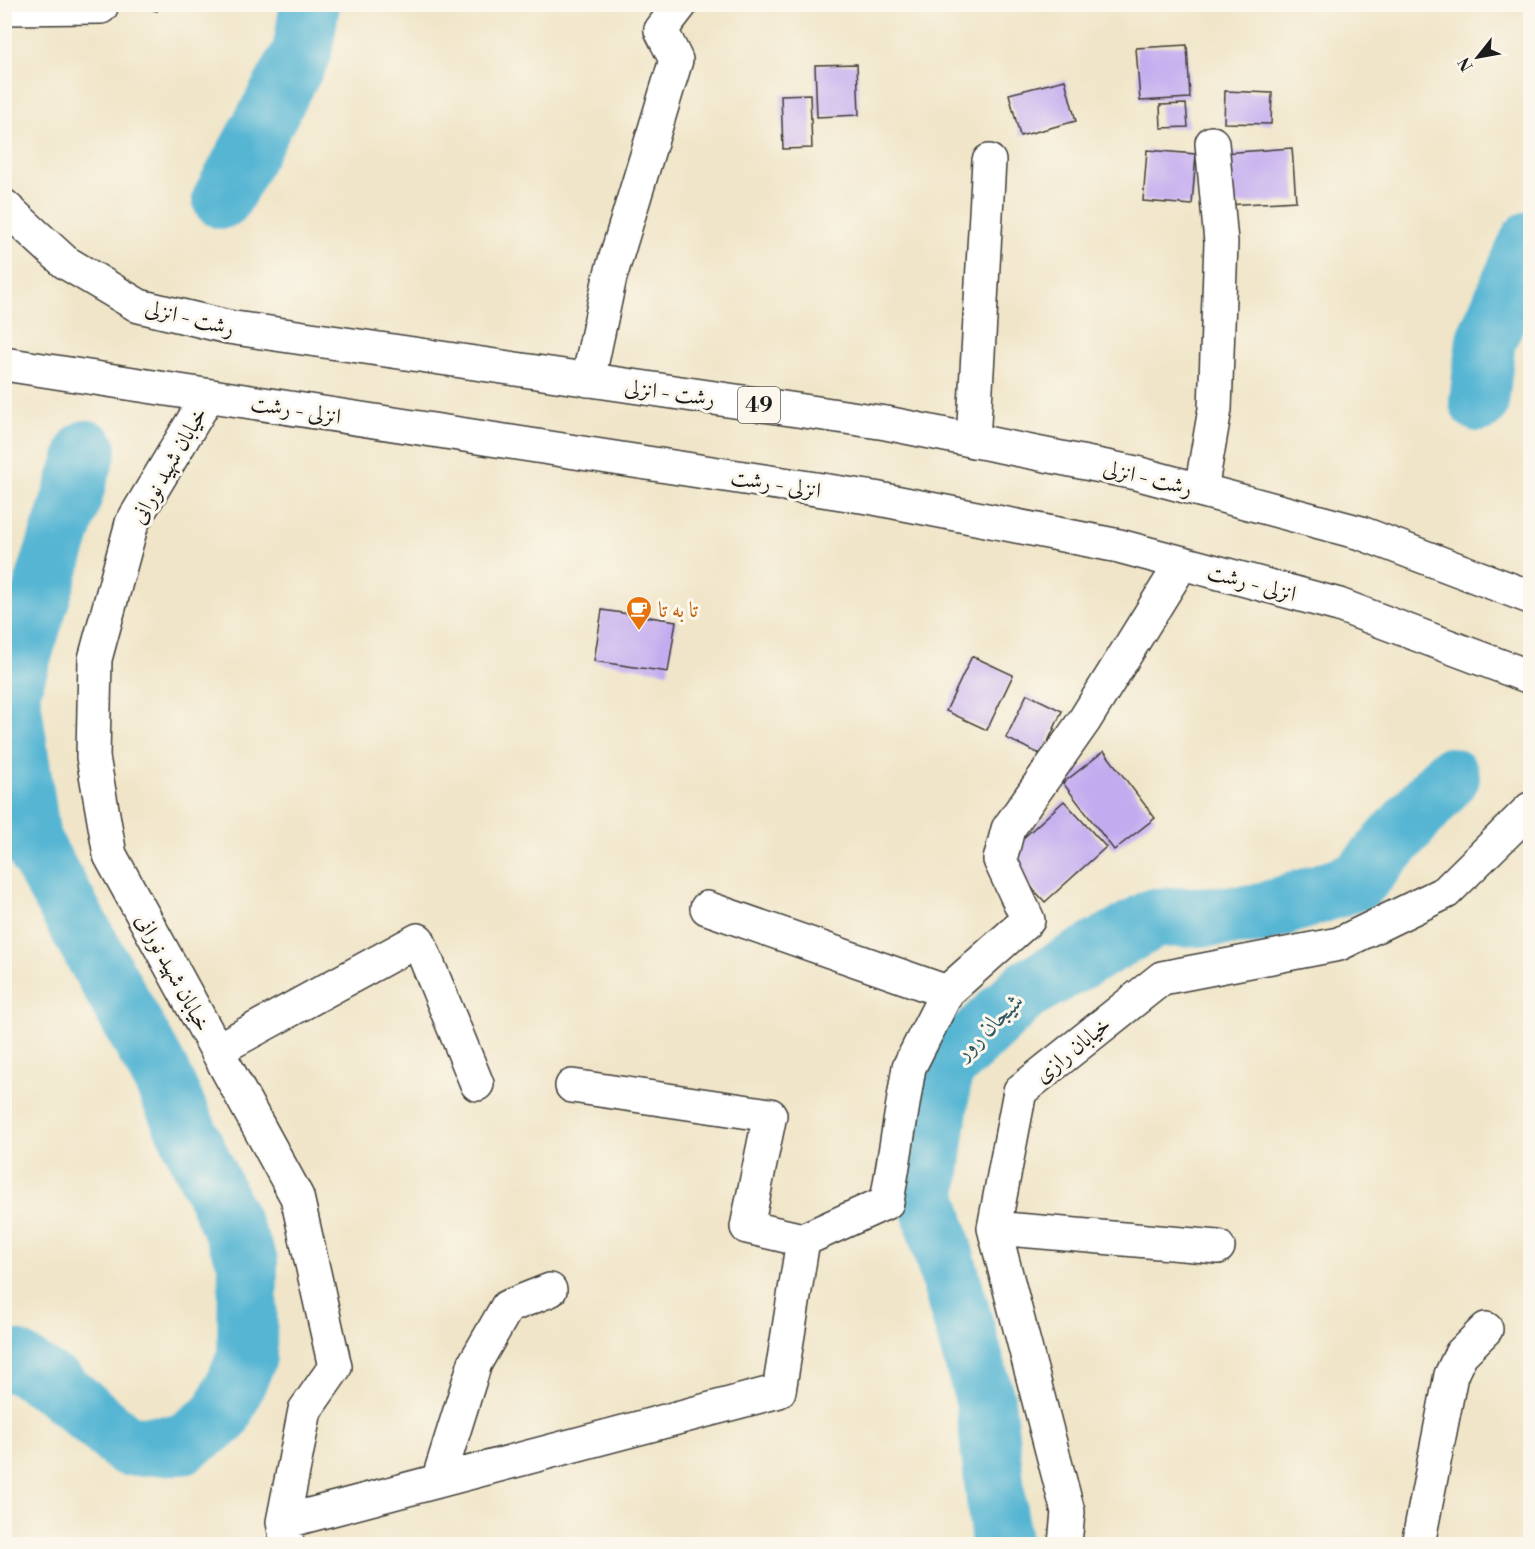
<svg xmlns="http://www.w3.org/2000/svg" width="1535" height="1549" font-family="'Libre Bodoni',Amiri,serif">
<rect width="100%" height="100%" fill="#fbf7ec"/>
<filter id="ink" filterUnits="userSpaceOnUse"><feTurbulence type="fractalNoise" baseFrequency=".0167" numOctaves="2"/><feDisplacementMap in="SourceGraphic" scale="12" xChannelSelector="R" yChannelSelector="G"/><feConvolveMatrix kernelMatrix="1 2 1 2 8 2 1 2 1" color-interpolation-filters="sRGB"/></filter>
<filter id="wash" filterUnits="userSpaceOnUse"><feTurbulence type="fractalNoise" baseFrequency=".008" numOctaves="4" result="noise"/><feDisplacementMap in="SourceGraphic" scale="24" xChannelSelector="R" yChannelSelector="G"/><feGaussianBlur stdDeviation="1.35" result="paint"/><feColorMatrix in="noise" values="0 0 0 0 0 0 0 0 0 0 0 0 0 0 0 0 0 1.4 0 .05"/><feComposite in="paint" operator="in"/></filter>
<g filter="url(#wash)">
<rect width="100%" height="100%" fill="#f0e5c8"/>
<g fill="none" stroke-linecap="round" stroke-linejoin="round">
<path stroke="#55b5d3" stroke-width="60" d="M222 199 302 52 310 4
M1479 402 1486 340 1530 241
M4 1363 14 1360 57 1387 127 1446 181 1445 221 1417 247 1357 248 1262 159 1071 31 840 10 693 87 450
M1001 1544 985 1400 927 1195 943 1070 1026 990 1155 918 1257 915 1359 880 1450 777"/>
</g>
<g id="blocks">
<path fill="#c3abef" d="M135 4H158L157 11Z
M1187 45 1190 98 1140 101 1136 48Z
M857 64 859 115 817 117 815 65Z
M1065 80 1076 121 1020 136 1009 94Z
M1225 91 1272 93 1271 124 1224 123Z
M810 94 812 148 783 149 781 95Z
M1186 104 1188 127 1161 128 1160 105Z
M1292 148 1296 201 1226 205 1223 153Z
M1147 150 1196 154 1192 205 1143 201Z
M602 610 676 621 668 672 594 661Z
M972 656 1013 675 987 730 946 711Z
M1027 694 1062 711 1042 755 1006 738Z
M1104 751 1155 818 1114 850 1063 783Z
M1064 801 1106 847 1045 902 1009 863 1021 840Z"/>
</g>
</g>
<g filter="url(#ink)">
<use href="#blocks" fill-opacity="0" stroke="#3c3a36" stroke-width="1.5"/>
<g fill="none" stroke-linecap="round" stroke-linejoin="round">
<defs>
<path id="minor" d="M4 8 101 7
M588 380 610 277 676 60 661 30 681 4
M208 396 132 523 95 659 93 757 110 855 297 1197 335 1367 305 1410 283 1522 287 1542
M973 441 989 161
M1201 490 1215 409 1221 242 1212 143
M707 908 947 992
M217 1050 418 940 477 1084
M572 1086 770 1115 747 1227 803 1240
M994 1228 1218 1247
M438 1481 475 1363 507 1307 550 1290
M283 1522 779 1391 803 1240 887 1202 909 1067 947 992 1028 920 1000 860 1008 829 1084 721 1182 563
M1065 1544 1068 1512 994 1228 1020 1091 1162 978 1339 944 1446 892 1530 809
M1418 1544 1451 1375 1461 1354 1486 1329"/>
<path id="highway" d="M4 206 65 262 139 306 228 327 886 423 1136 473 1361 533 1530 597
M4 364 874 498 1119 546 1339 605 1530 677"/>
</defs>
<use href="#minor" stroke="#3c3a36" stroke-width="36"/>
<use href="#highway" stroke="#3c3a36" stroke-width="36"/>
<use href="#minor" stroke="#fff" stroke-width="33"/>
<use href="#highway" stroke="#fff" stroke-width="33"/>
</g>
</g>
<defs>
<symbol id="cafe-pin" viewBox="-11 -11 22 30"><path d="M0 17L-7.5 6A9.5 9.5 0 1 1 7.5 6Z" fill="#e8710a" stroke="#fbf7ec"/><path d="M-5.5-4.5H6V0H3Q3 3.5 0 3.5H-2.5Q-5.5 3.5-5.5 0ZM3-3.2v2h1.7v-2ZM-6 4.5H4V6H-6Z" fill="#fff"/></symbol>
</defs>
<g fill-rule="evenodd">
<use href="#cafe-pin" x="624" y="594" width="30" height="40"/>
</g>
<g text-anchor="middle" stroke-width="6" stroke-linejoin="round" paint-order="stroke">
<rect fill="#fbf7ec" stroke="#5f5e5a" stroke-width="1.5" x="738" y="387" width="42" height="36" rx="4.5"/>
<g font-size="21" font-weight="bold" fill="#1c1c1c">
<text x="759" y="412">49</text>
</g>
<g font-size="22" fill="#1c1c1c" stroke="#fbf7ec">
<text transform="translate(190 317) rotate(14)" y="8">رشت - انزلی</text>
<text transform="translate(670 392) rotate(8)" y="8">رشت - انزلی</text>
<text transform="translate(296 409) rotate(9)" y="8">انزلی - رشت</text>
<text transform="translate(168 465) rotate(-60)" y="8">خیابان شهید نورانی</text>
<text transform="translate(1148 477) rotate(14)" y="8">رشت - انزلی</text>
<text transform="translate(776 483) rotate(9)" y="8">انزلی - رشت</text>
<text transform="translate(1252 582) rotate(15)" y="8">انزلی - رشت</text>
<text transform="translate(174 972) rotate(61)" y="8">خیابان شهید نورانی</text>
<text transform="translate(1072 1049) rotate(-39)" y="8">خیابان رازی</text>
</g>
<g font-size="22" fill="#c56008" stroke="#fbf7ec" text-anchor="start">
<text x="658" y="617">تا به تا</text>
</g>
<g font-size="24" font-style="italic" fill="#335965" stroke="#fbf7ec">
<text transform="translate(989 1026) rotate(-44)" y="8">شیجان رور</text>
</g>
</g>
<rect width="1535" height="1549" fill="none" stroke="#fbf7ec" stroke-width="24"/>
<g transform="translate(1478 57) rotate(239)" stroke="#fbf7ec" stroke-width="4.5" paint-order="stroke">
<path d="M0-4.5L10 22L0 15L-10 22Z" fill="#1c1c1c"/>
<text y="-9" font-size="16" font-weight="bold" text-anchor="middle" fill="#1c1c1c">N</text>
</g>
</svg>
